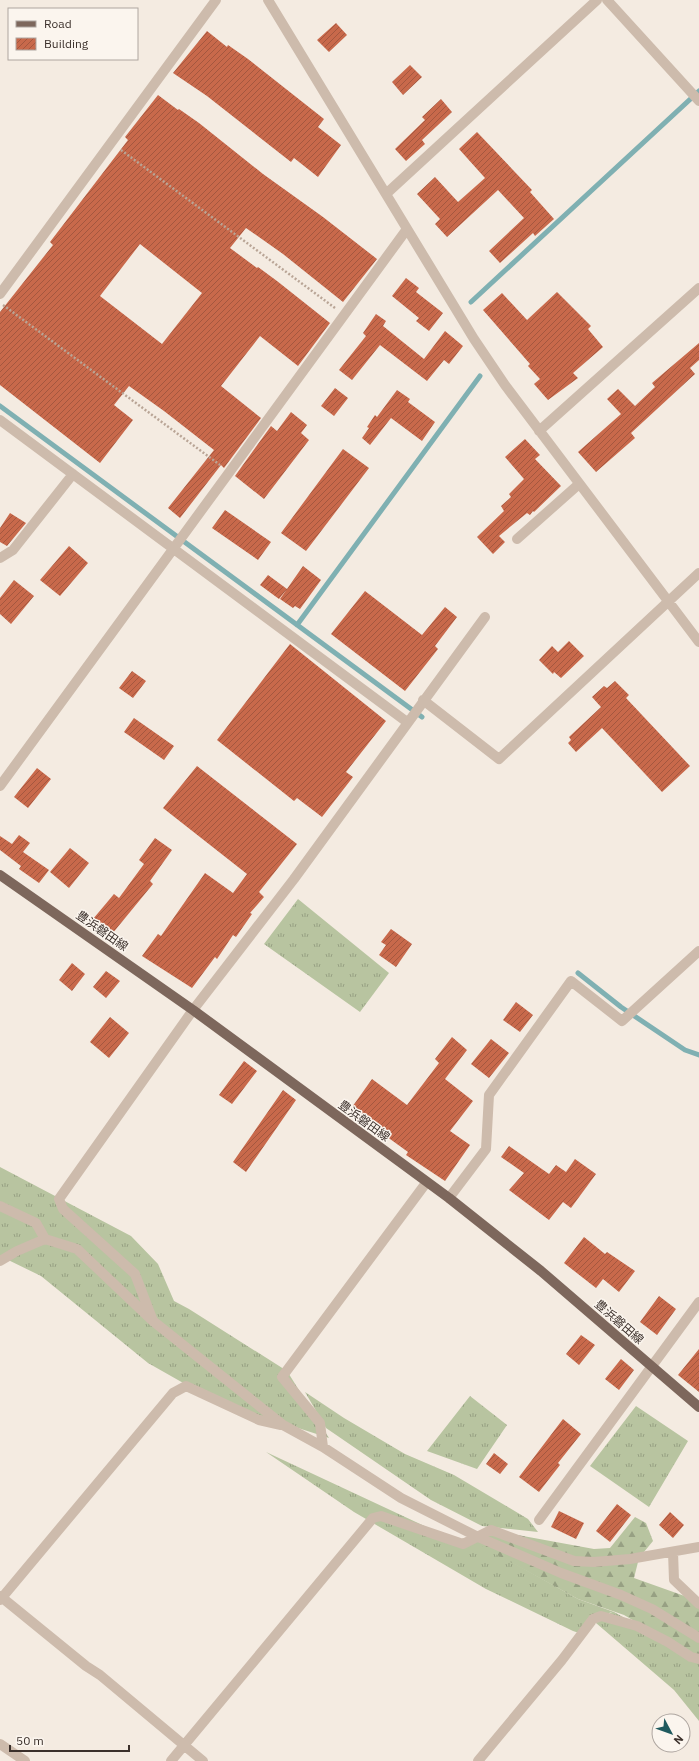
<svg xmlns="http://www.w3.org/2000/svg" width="699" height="1761" font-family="'IBM Plex Sans','Noto Sans JP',sans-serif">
<defs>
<pattern id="grass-tufts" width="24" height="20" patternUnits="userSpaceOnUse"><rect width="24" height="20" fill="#b8c4a0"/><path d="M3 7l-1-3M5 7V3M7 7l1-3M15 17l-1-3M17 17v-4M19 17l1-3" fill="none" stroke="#97a083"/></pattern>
<pattern id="forest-firs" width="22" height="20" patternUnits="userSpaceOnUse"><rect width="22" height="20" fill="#b8c4a0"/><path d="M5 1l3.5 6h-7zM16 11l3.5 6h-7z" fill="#97a083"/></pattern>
<pattern id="building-hatch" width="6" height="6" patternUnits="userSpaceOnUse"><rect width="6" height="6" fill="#c8694b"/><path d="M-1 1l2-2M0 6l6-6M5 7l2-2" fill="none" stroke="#a4573f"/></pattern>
</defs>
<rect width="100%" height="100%" fill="#f4ebe1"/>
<path fill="url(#grass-tufts)" d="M298 899 389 973 360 1012 264 944Z
M0 1167 131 1236 158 1264 174 1301 189 1309 287 1371 329 1438 215 1401 148 1363 41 1276 0 1256Z
M305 1392 344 1418 405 1454 454 1475 528 1519 538 1532 482 1526 431 1500 326 1428Z
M470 1396 507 1425 477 1469 427 1451Z
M636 1406 688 1441 649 1507 590 1466Z
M266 1452 463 1544 478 1537 506 1559 578 1599 614 1612 699 1659V1721L674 1690 596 1623 612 1612 601 1616 582 1634 573 1631 486 1589 354 1512Z"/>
<path fill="url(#forest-firs)" d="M635 1517 646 1523 653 1541 639 1558 634 1578 693 1599 699 1607V1659L624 1615 578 1599 479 1545 491 1530 594 1549 610 1548Z"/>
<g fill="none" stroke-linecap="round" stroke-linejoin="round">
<path stroke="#7fb0b2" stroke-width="5" d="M471 302 699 91
M0 406 422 717
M297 625 480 376
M578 973 621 1007 685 1050 699 1055"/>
</g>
<path fill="url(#building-hatch)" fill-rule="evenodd" d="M336 23 347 35 329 52 317 40Z
M207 31 227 47 228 45 248 59 324 119 318 127 341 145 318 177 294 158 291 162 207 96 173 73Z
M410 65 422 77 403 95 392 82Z
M158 95 178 110 179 109 199 123 263 174 323 217 377 259 343 302 283 254 246 228 230 248 257 268 258 267 277 281 330 323 298 366 260 336 221 386 261 418 224 468 221 465 180 518 168 508 214 450 164 411 129 386 114 405 133 420 100 463 0 385V312L53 245 50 242 128 140 125 137ZM140 244 202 293 162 344 100 296Z
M441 99 452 112 422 140 425 144 406 161 395 149 425 120 422 117Z
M477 132 532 190 530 192 554 219 535 236 533 233 500 263 489 251 524 218 498 190 447 237 435 224 440 219 417 194 435 177 458 202 485 178 459 149Z
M406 278 419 288 416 292 443 313 429 331 416 321 419 318 392 296Z
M557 292 591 326 588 329 603 347 573 373 578 378 548 400 534 384 540 379 528 366 530 364 483 310 502 293 527 320Z
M376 314 386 321 383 326 424 359 445 331 463 346 449 364 444 360 427 381 380 345 352 380 339 370 366 336 363 333Z
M699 343V360L690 368 695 374 631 433 635 438 596 472 578 452 621 414 607 399 618 389 635 406 655 387 652 383Z
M335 388 348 398 334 416 321 406Z
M397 390 410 399 408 402 435 422 422 441 391 418 370 445 362 438 369 428 367 427 375 415 377 417Z
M291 412 307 425 301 433 309 440 264 499 235 476 271 426 277 431Z
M525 439 540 455 535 459 561 486 534 512 533 511 530 515 527 513 499 536 505 542 493 554 477 537 504 511 501 506 511 497 509 494 524 479 505 457Z
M343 449 369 468 306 551 281 533Z
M225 510 271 542 258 560 212 528Z
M10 513 26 523 7 546 0 542V528Z
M69 546 88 563 60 596 40 580Z
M303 566 321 580 300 609 295 606 293 608 280 599Z
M268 575 287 589 279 599 260 585Z
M14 580 34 596 11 624 0 614V598Z
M365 591 422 635 445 607 457 617 435 646 438 649 405 691 331 634Z
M569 641 584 656 561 678 554 672 553 674 539 660 552 646 558 652Z
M290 644 386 721 346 772 353 777 322 817 297 798 294 801 217 740Z
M132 671 146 681 133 698 119 688Z
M615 681 629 695 626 698 690 766 662 792 602 728 576 752 568 743 571 740 569 737 601 707 592 697 604 686 607 688Z
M134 718 174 746 164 760 124 732Z
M197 766 297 844 259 892 264 897 250 913 252 914 236 937 233 935 217 959 215 957 192 988 142 956 158 934 161 936 205 873 233 893 247 874 163 808Z
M37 768 51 779 28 808 14 797Z
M19 835 30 843 23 852 49 870 39 883 19 869 21 866 0 850V836L12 844Z
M155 838 172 850 150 881 153 884 112 934 93 919 114 894 119 898 144 864 139 860Z
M70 848 89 863 69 888 50 872Z
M391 929 412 944 396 967 379 955 386 945 381 942Z
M72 963 85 974 72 991 59 980Z
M106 971 120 981 106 998 93 987Z
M516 1002 533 1015 520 1032 503 1020Z
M110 1017 129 1033 109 1058 90 1042Z
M452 1037 467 1050 445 1079 473 1101 450 1131 470 1145 445 1181 406 1155 408 1152 350 1110 372 1079 407 1105 439 1063 435 1059Z
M491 1039 509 1053 489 1078 471 1064Z
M244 1061 257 1071 232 1104 219 1095Z
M283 1090 296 1100 246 1172 233 1162Z
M509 1146 549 1174 556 1165 566 1172 575 1159 596 1174 571 1208 563 1202 549 1220 509 1190 524 1173 501 1157Z
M584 1237 605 1254 607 1252 635 1271 619 1292 603 1279 596 1288 564 1263Z
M659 1296 676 1309 657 1335 640 1322Z
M581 1335 595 1345 579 1365 566 1354Z
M699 1349V1392L678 1375Z
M621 1359 634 1370 619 1390 605 1379Z
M563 1419 581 1434 558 1463 560 1465 539 1492 519 1477Z
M494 1453 508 1464 500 1474 486 1464Z
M617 1504 631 1515 610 1542 596 1531Z
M559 1511 584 1523 576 1539 551 1527Z
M670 1512 684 1525 673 1538 659 1525Z"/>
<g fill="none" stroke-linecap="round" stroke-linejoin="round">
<path stroke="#b9a596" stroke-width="2.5" stroke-dasharray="2 2" stroke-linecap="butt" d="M121 150 335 308
M3 305 220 465"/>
<path stroke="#cdbbac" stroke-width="10" d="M268 0 474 339 505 385 699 642
M607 0 699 101
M386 194 597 0
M0 294 216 0
M0 420 407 722
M539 431 699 288
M517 539 579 484
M0 558 13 550 73 474
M423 700 499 759 699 573
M0 786 407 229
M449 1198 486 1149 489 1095 571 981 622 1021 699 951
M0 1206 36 1223 45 1239
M0 1261 17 1251 45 1239 77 1249 153 1321 283 1425 323 1447 401 1498 478 1537 561 1573 621 1595 652 1609 699 1638
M153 1321 135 1274 63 1209 59 1199 193 1010 294 879 485 617
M323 1447 320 1423 282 1377 426 1183
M539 1520 699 1302
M673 1552 674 1580 699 1604
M0 1596 86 1666 100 1675 203 1761
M0 1600 173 1393 186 1386 259 1420 281 1425
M0 1744 25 1761
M171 1761 373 1518 381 1516 463 1544 491 1530 574 1561 594 1562 630 1559 699 1547
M478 1761 562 1660 593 1619 601 1616 637 1626 668 1642 691 1657 699 1659"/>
<path stroke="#7d675c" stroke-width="10" d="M0 875 193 1010 449 1198 541 1271 699 1407"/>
</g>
<g text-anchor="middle" stroke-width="3" stroke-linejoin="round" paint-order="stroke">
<g font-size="12" fill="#3b302b" stroke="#fbf5ee">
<text transform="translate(102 931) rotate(35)" y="4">豊浜磐田線</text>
<text transform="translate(364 1121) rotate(36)" y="4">豊浜磐田線</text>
<text transform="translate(619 1322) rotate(41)" y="4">豊浜磐田線</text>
</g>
</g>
<rect x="8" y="8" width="130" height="52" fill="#fbf5ee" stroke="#aea6a0"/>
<rect x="16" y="21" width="20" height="6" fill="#7d675c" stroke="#aea6a0"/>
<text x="44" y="28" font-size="12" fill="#3b302b">Road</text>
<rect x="16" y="38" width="20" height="12" fill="url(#building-hatch)" stroke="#aea6a0"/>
<text x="44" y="48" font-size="12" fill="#3b302b">Building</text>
<g transform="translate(671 1733) rotate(131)"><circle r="19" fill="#fbf5ee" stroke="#aea6a0"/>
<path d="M0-3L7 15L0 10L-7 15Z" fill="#1f5a5e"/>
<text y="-6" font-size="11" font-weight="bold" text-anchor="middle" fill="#3b302b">N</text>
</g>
<path d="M10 1745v6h119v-6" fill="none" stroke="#3b302b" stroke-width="2"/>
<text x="16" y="1745" font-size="12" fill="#3b302b" stroke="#fbf5ee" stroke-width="3" paint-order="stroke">50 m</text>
</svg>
